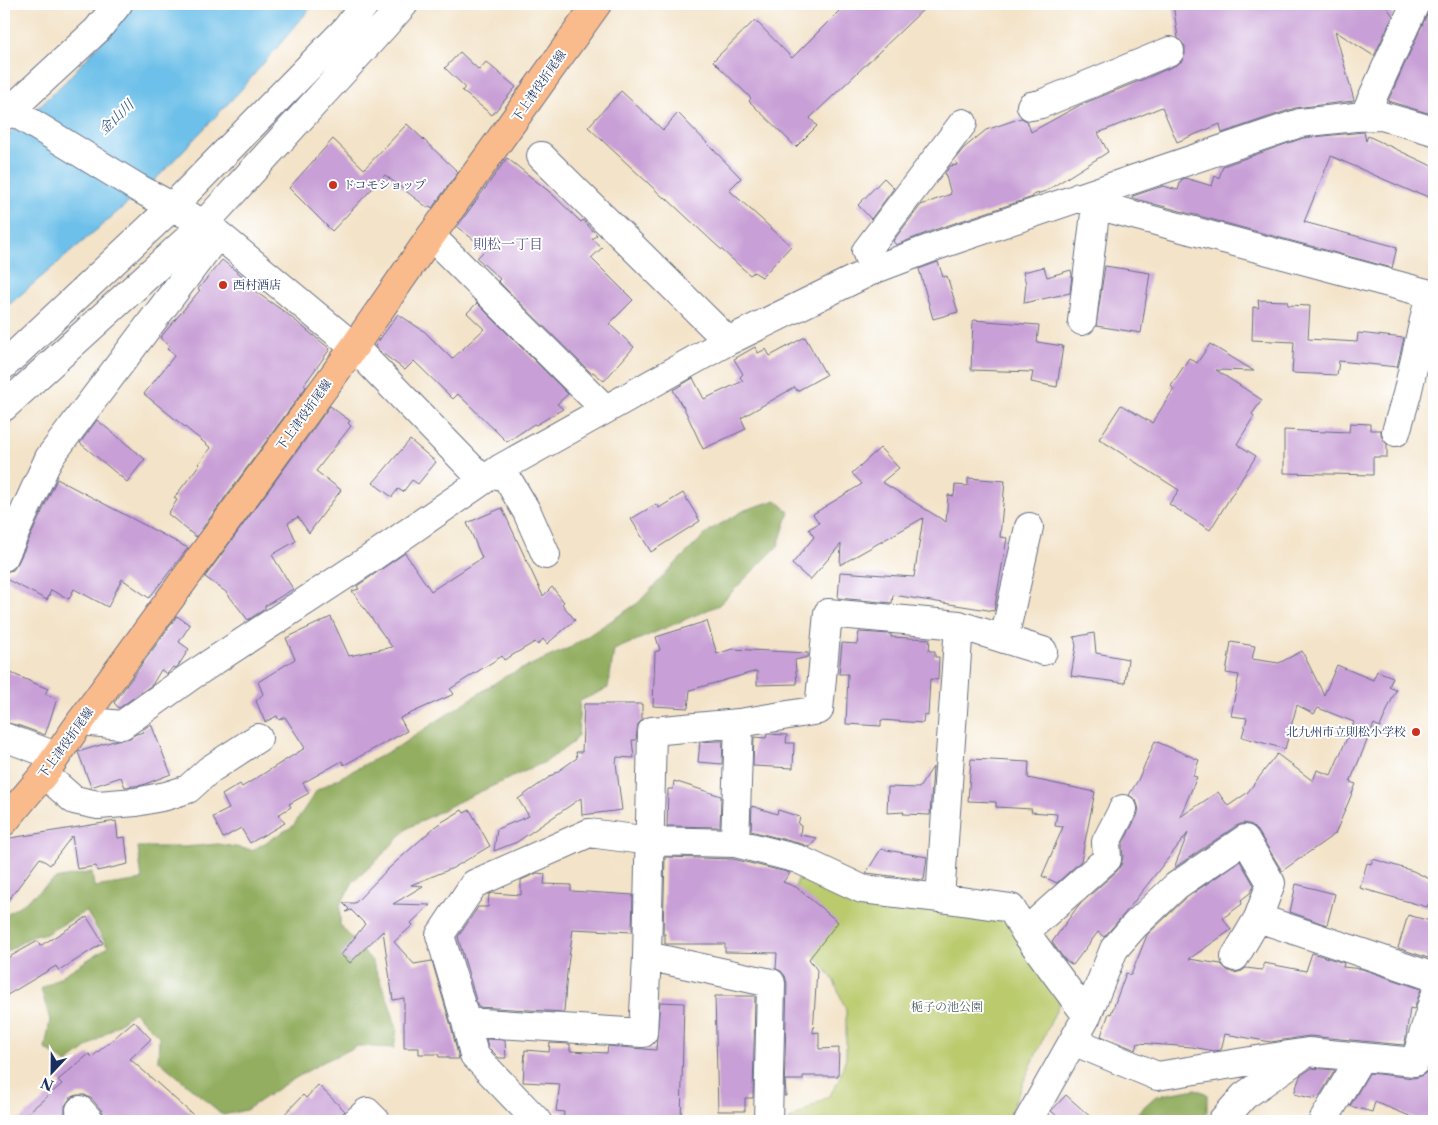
<svg xmlns="http://www.w3.org/2000/svg" width="1438" height="1125" font-family="'Libre Caslon Text','Noto Serif JP',serif">
<rect width="100%" height="100%" fill="#fff"/>
<filter id="ink" filterUnits="userSpaceOnUse"><feTurbulence type="fractalNoise" baseFrequency=".02" numOctaves="2"/><feDisplacementMap in="SourceGraphic" scale="10" xChannelSelector="R" yChannelSelector="G"/><feConvolveMatrix kernelMatrix="1 2 1 2 8 2 1 2 1" color-interpolation-filters="sRGB"/></filter>
<filter id="wash" filterUnits="userSpaceOnUse"><feTurbulence type="fractalNoise" baseFrequency=".0096" numOctaves="4" result="noise"/><feDisplacementMap in="SourceGraphic" scale="20" xChannelSelector="R" yChannelSelector="G"/><feGaussianBlur stdDeviation="1.12" result="paint"/><feColorMatrix in="noise" values="0 0 0 0 0 0 0 0 0 0 0 0 0 0 0 0 0 1.4 0 .05"/><feComposite in="paint" operator="in"/></filter>
<g filter="url(#wash)">
<rect width="100%" height="100%" fill="#f3e3c8"/>
<path fill="#baca6c" stroke="#6a7c65" d="M802 868 1006 918 1062 997 1006 1121H788L830 1095 839 1080 846 1057V1010L833 979 817 958 782 923Z"/>
<path fill="#93ae60" stroke="#576e5f" d="M776 500 789 512 778 546 719 605 614 650 608 688 580 701 578 735 572 743 547 761 460 801 408 828 376 861 353 882 340 905V925L372 961 388 1000 397 1029 394 1048 358 1046 323 1062 282 1086 246 1110 223 1115 158 1060 159 1036 134 1012 67 1063 45 1049 50 1020 41 989 108 947 86 911 44 935 36 934 4 953V916L22 904 55 879 92 872 94 887 142 880 138 847H184L218 844 253 850 293 826 317 790 399 746 504 677 571 647 638 603 674 565 710 530 745 510Z
M1196 1089 1207 1094V1113L1202 1121H1128L1156 1096Z"/>
<path fill="#6dc0e9" stroke="#4478a4" d="M133 4H314L239 92 156 179 4 309V139L66 81 125 16Z"/>
<g id="blocks">
<path fill="#c89fd6" d="M846 4H929L810 118 817 126 796 147 749 101 751 98 713 61 755 20 792 58Z
M1173 4H1385L1393 16 1374 56 1335 31 1354 100 1353 101 1295 108 1222 133 1220 124 1177 142 1162 107 1098 133 1108 152 1046 191 1033 195V197L934 230 896 245 893 241 921 205 951 194 945 173 950 166 957 165 955 159 964 148 986 130 1021 118 1027 121 1031 132 1080 105 1149 77 1176 65 1182 61 1185 54V46L1178 38Z
M1430 4H1434V115L1388 101 1429 10Z
M460 52 479 70 486 62 516 87 492 115 462 91 465 87 445 68Z
M621 91 663 130 678 113 741 178 729 190 791 246 762 277 754 272 750 275 713 242 665 197 664 198 588 127Z
M407 124 458 172 432 208 430 206 428 208 385 175 332 231 289 188 333 139 364 169Z
M1364 132 1366 141 1368 136 1434 167V199L1416 192 1415 193 1331 156 1304 222 1397 247 1392 268 1132 198 1133 196 1163 186 1178 190 1181 180 1185 178 1212 186 1215 176 1219 178 1223 166 1303 138Z
M507 158 551 193 581 222 583 220 597 235 592 239 602 248 591 258 633 300 609 324 634 347 604 381 593 372 591 373 498 281 500 279 477 258 486 249 457 227Z
M884 178 894 188 871 219 858 205Z
M222 260 249 281 246 285 286 313 330 349 304 385 306 387 196 537 168 514 177 500 174 498 199 465 198 464 211 448 144 394 175 355 167 349 170 346 160 338 200 290 198 289Z
M938 262 943 277 947 276 958 312 933 319 919 269Z
M1105 266 1150 273 1141 333 1096 326Z
M1044 267 1047 277 1071 270 1072 275 1070 293 1024 303 1026 284 1023 272Z
M1258 300 1287 301 1288 305 1310 306 1308 339 1357 342 1358 333 1404 338 1397 367 1339 361 1337 375 1292 373 1294 342 1252 340 1253 307 1259 308Z
M477 303 568 394 557 404 563 409 536 425 534 424 507 442 458 394 453 399 414 361 405 370 382 353 375 346 398 314 425 332 452 359 484 329 467 313Z
M973 320 1039 325 1037 342 1063 346 1057 387 1031 382 1033 372 971 370Z
M805 337 826 375 797 391 795 387 741 418 746 429 703 449 683 406H682L673 390 693 378 704 399 743 381 740 377 743 374 734 359 755 347 758 353 766 349 770 356Z
M1210 344 1254 371 1216 370 1262 400 1252 414 1254 416 1237 444 1256 456 1210 530 1169 504 1179 490 1099 439 1121 405 1152 423 1174 389 1171 386 1189 358 1197 363Z
M330 406 350 421 348 423 351 426 316 471 341 490 309 533 298 517 288 523 296 541 272 555 293 589 265 606V609L248 620 226 592 205 577Z
M97 420 145 459 127 482 80 443Z
M1350 423 1370 424V430H1381V436L1387 444V457H1373V475L1284 473V430L1325 432V431L1349 432Z
M410 440 436 462 418 484 412 480 403 492 398 489 392 497 373 483Z
M880 448 899 468 882 482 946 522 948 495 954 496 955 485 968 486V478L1005 481 1000 537 1007 538 994 611 893 595 892 603 838 598 840 572 914 577 923 518 840 565 841 544 810 580 792 564 814 537 809 529 819 523 813 514 862 484 852 473Z
M57 479 188 548 149 598 122 579 108 607 74 589 69 599 51 590 47 600 4 578V572L13 570 18 563Z
M683 493 700 521 651 552 631 519 656 504 659 508Z
M502 508 543 596 552 587 564 602 562 604 575 620 547 644 543 639 538 645 535 642 504 660 502 656 450 689 454 694 400 718 407 731 344 765 342 761 303 783 309 793 289 804 291 807 278 815 285 823 250 843 241 828 223 838 213 817 229 809 222 795 240 784 242 787 305 748 285 717 279 720 277 716 265 722 256 701 263 694 258 682 295 659 286 638 331 617 349 656 392 647 352 591 359 589 357 586 405 553 431 591 482 558 467 523Z
M177 616 190 625 179 642 189 649 178 666 175 668 173 667 167 674 161 670 152 685 119 708 114 703Z
M707 621 717 654 732 649 808 653V657L795 660 797 684 757 685V671L690 690 688 708 653 706 655 652 660 650 656 637Z
M859 632 891 634V637L930 639 929 651H935V657H939L938 680 930 679 928 716 924 715 923 723 881 720V726L846 724 848 674H839L842 643 857 644Z
M1094 633 1096 653 1128 659 1125 683 1071 676 1076 646 1074 637Z
M1231 642 1255 646 1252 659 1279 663 1302 651 1324 695 1337 665 1373 680 1377 671 1393 677 1389 687 1396 690 1380 727 1374 724 1350 782 1356 784 1335 834 1282 871 1258 831 1252 825 1244 823 1236 826 1174 868 1188 833 1125 913 1104 937 1098 932 1073 965 1065 960 1052 942 1078 906 1117 871 1121 865 1123 858 1122 845 1137 816 1139 809 1136 800 1129 795 1138 780 1155 741 1199 760 1193 776 1197 777 1180 817 1218 792 1228 806 1247 793 1277 754 1313 781 1317 770 1331 775 1354 722 1318 708 1314 714 1297 705 1285 749 1242 737 1247 718 1231 716 1239 675 1226 673Z
M4 670 48 689 45 694 57 699 45 735 20 726 4 722Z
M584 704H642V720L638 724 636 740H632L634 758 617 757 616 763 622 810 582 815 581 798 517 842 494 851 497 829 529 816 518 799 577 758 576 752H582Z
M151 724 171 774 143 785 125 787 121 777 91 787 78 752 117 740 130 738 136 734 144 732 142 730Z
M767 734 787 735 786 743H794L793 768 753 766 754 737 766 738Z
M717 741H723L722 764 698 762 700 742Z
M971 759 1029 762 1028 778 1095 792 1081 861 1057 883 1042 876 1063 827 1055 826 1057 814 1031 812 1032 809 996 807V802L968 801Z
M933 767 930 815 903 814 904 812 887 813 888 787 919 788Z
M674 781 721 796 720 827 667 826 668 789H673Z
M752 806 777 814 778 810 800 817 798 824 801 826 800 835 817 838 810 847 802 844 751 831Z
M462 810 464 813 470 810 490 846 453 868 411 885 423 886 393 904 430 905 411 923 413 925 394 942 414 964 432 961 451 1026 459 1059H448V1057H439L438 1054H419V1048H404V998L393 1000 383 931 350 963 341 955 365 924 351 910 346 912 349 909 343 903H355L387 870 437 825Z
M116 821 118 838 125 837 128 864 97 871 96 866 77 869 72 836 50 865 40 858 4 906V839Z
M881 849 927 857 924 880 866 873Z
M665 857 733 859 790 873 783 882 796 887 838 922 809 959 817 970 813 1033 819 1032V1049L839 1048 838 1076H803V1080H785L786 1096H784L787 983 785 976 781 971 776 969 777 953 725 952V944H665V934H663Z
M1373 859 1413 871 1434 881V892L1427 907 1360 888 1367 863 1371 864Z
M1240 861 1254 885 1250 893 1241 900 1242 904 1223 918 1231 930 1189 959 1221 964 1227 970 1234 973 1242 971 1246 968 1262 970 1264 963 1306 971 1312 953 1344 963 1343 967 1362 969 1421 989 1414 1009 1410 1008 1406 1037 1404 1045 1309 1036 1271 1042 1225 1034 1221 1050 1214 1051 1192 1047 1138 1043 1136 1050 1101 1036 1109 1013 1111 1014 1126 973 1131 975 1147 935 1186 898Z
M537 873 545 874 544 884 571 885V891L633 895 632 932 573 929 567 972 564 1012 478 1007 458 937 478 907H488L489 894 493 893 521 895V880Z
M1296 884 1335 894 1327 925 1290 912Z
M1408 915 1434 922V935L1428 958 1398 948Z
M87 917 103 943 59 971 56 966 4 997V960L38 941 40 946Z
M715 996H755L753 1098H745V1111H718Z
M660 1002 684 1003 681 1121H563L564 1112 556 1111 560 1084 523 1082 525 1050 549 1052 550 1043 570 1044V1051L607 1053 608 1046 656 1050Z
M134 1021 151 1039 130 1059 200 1121H105V1117L102 1111 92 1099 85 1095H77L70 1098 65 1106V1114L69 1121H18L62 1084 58 1080 89 1054 92 1057Z
M486 1039 505 1040 506 1058H499L488 1047Z
M1312 1068 1335 1070 1319 1097 1316 1096 1315 1099 1294 1094 1300 1076Z
M1427 1072 1434 1074V1121H1422L1375 1102 1372 1112 1350 1106 1369 1073 1414 1078 1421 1076Z
M318 1085 345 1111 335 1121H278L303 1095 306 1098Z
M1066 1095 1095 1121H1063L1051 1111Z"/>
</g>
</g>
<g filter="url(#ink)">
<use href="#blocks" fill-opacity="0" stroke="#676e83" stroke-width="1"/>
<g fill="none" stroke-linecap="round" stroke-linejoin="round">
<defs>
<path id="minor" d="M4 106 138 188 204 224 218 234 354 347 483 480
M1031 106 1041 104 1170 51
M4 116 97 30 118 4
M1364 116 1415 4
M541 156 728 341
M1079 197 1096 205 1434 295
M431 236 605 409
M873 270 866 251 963 123
M1082 321 1096 205
M4 365 172 207 347 28 365 4
M4 407 204 224 330 86 404 4
M1396 432 1407 394 1430 294
M501 468 527 512 546 555
M4 557 49 458 218 234
M959 625 1043 651
M1004 639 1029 527
M81 721 122 725 191 676 371 558 501 468 728 341 873 270 939 245 1300 123 1355 117 1382 116 1434 131
M4 737 56 756
M44 774 74 800 98 805 136 802 166 796 188 789 209 770 258 738
M735 843 739 723
M1025 932 1107 859 1106 842 1123 809
M647 956 771 983 768 1121
M1235 957 1258 918
M1434 977 1258 918 1271 883 1245 839 1176 886 1135 925 1114 949 1087 1016 1073 1041 1157 1076 1308 1052 1415 1062 1434 998
M466 1022 643 1033 647 956 652 731 739 723 819 710 828 613 959 625 940 898
M80 1110 90 1121
M357 1121 367 1112 376 1121
M537 1121 474 1055 466 1022 440 935 474 884 589 833 650 841 735 843 798 859 862 889 940 898 1011 908 1025 932 1087 1016
M1028 1121 1073 1041
M1222 1121 1244 1096 1303 1055
M1323 1121 1361 1057"/>
<path id="major" d="M4 822 44 774 81 721 354 347 431 236 597 4"/>
</defs>
<use href="#minor" stroke="#676e83" stroke-width="30"/>
<use href="#major" stroke="#676e83" stroke-width="30"/>
<use href="#minor" stroke="#fff" stroke-width="28"/>
<use href="#major" stroke="#fabb8c" stroke-width="28"/>
</g>
</g>
<g fill="#c8321e" stroke="#fff" stroke-width="2">
<circle cx="333" cy="185" r="5"/>
<circle cx="223" cy="285" r="5"/>
<circle cx="1416" cy="732" r="5"/>
</g>
<g text-anchor="middle" stroke-width="4" stroke-linejoin="round" paint-order="stroke">
<g font-size="12" fill="#1b2f5e" stroke="#fff">
<text transform="translate(539 86) rotate(-55)" y="4">下上津役折尾線</text>
<text transform="translate(304 415) rotate(-54)" y="4">下上津役折尾線</text>
<text transform="translate(66 743) rotate(-54)" y="4">下上津役折尾線</text>
</g>
<g font-size="12" fill="#1b2f5e" stroke="#fff" text-anchor="start">
<text x="343" y="189">ドコモショップ</text>
<text x="233" y="289">西村酒店</text>
<text x="1406" y="736" text-anchor="end">北九州市立則松小学校</text>
</g>
<g font-size="12" fill="#4b5e62" stroke="#fff">
<text x="947" y="1011">梔子の池公園</text>
</g>
<g font-size="14" font-style="italic" fill="#345a88" stroke="#fff">
<text transform="translate(116 117) rotate(-44)" y="5">金山川</text>
</g>
<g font-size="14" fill="#585688" stroke="#fff">
<text x="508" y="249">則松一丁目</text>
</g>
</g>
<rect width="1438" height="1125" fill="none" stroke="#fff" stroke-width="20"/>
<g transform="translate(52 1072) rotate(202)" stroke="#ffffff" stroke-width="4" paint-order="stroke">
<path d="M0-4L9 19L0 12L-9 19Z" fill="#1b2f5e"/>
<text y="-8" font-size="14" font-weight="bold" text-anchor="middle" fill="#1b2f5e">N</text>
</g>
</svg>
